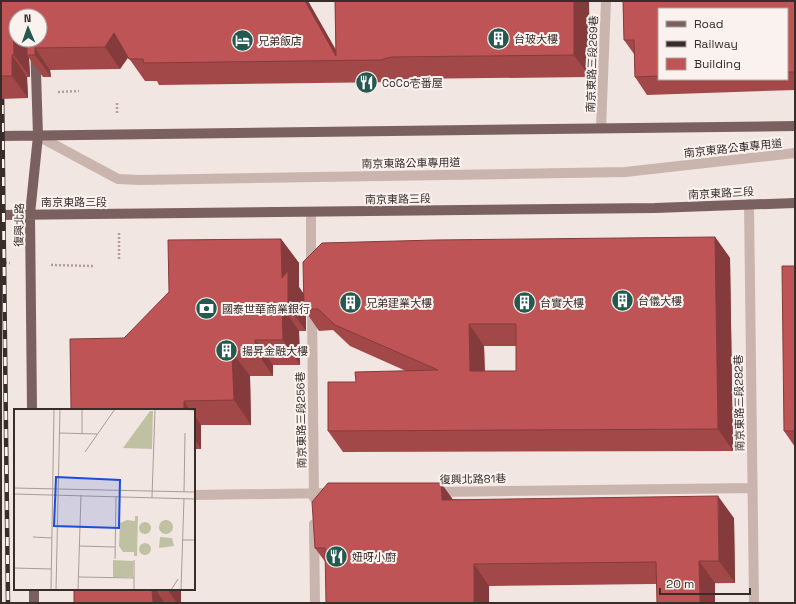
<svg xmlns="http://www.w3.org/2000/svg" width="796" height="604" font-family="'Space Grotesk','Noto Sans TC',sans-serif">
<rect width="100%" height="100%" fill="#f2e6e2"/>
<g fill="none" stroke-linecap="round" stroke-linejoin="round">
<path stroke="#b69d98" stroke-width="2.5" stroke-dasharray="2 2" stroke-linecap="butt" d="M58 92 79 91
M117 103V114
M119 233V261
M1 262 10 263
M51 265 94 266"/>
<path stroke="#cab4ae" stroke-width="10" d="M601 128 606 1
M38 136 118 179 140 180 625 172 795 153
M749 204 754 603
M311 212V266
M312 308 314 498
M434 492 752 488
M194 495 332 493
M314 524 315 603"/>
<path stroke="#7a605e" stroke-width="10" d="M1 136 795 126
M1 215 655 208 795 203
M32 410 30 214 38 136 35 40
M34 589V603"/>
<defs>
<path id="rail" d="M2 87 8 603"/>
</defs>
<use href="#rail" stroke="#392d2c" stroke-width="4.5"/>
<use href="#rail" stroke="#faf2ee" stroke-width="3" stroke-dasharray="9" stroke-linecap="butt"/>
</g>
<path fill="#a34849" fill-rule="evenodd" d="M1 1H308L336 50 335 1H589L590 77 406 79 397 82 159 85 157 81H145L128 57 120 69 50 70 51 77H43L29 58 30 77H27L28 98 1 99ZM16 16H40L16 40Z
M623 1H795V90L647 95 635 77 634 54 624 40ZM659 9H787V79H659Z
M715 237 730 258 733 451 343 452 328 431 356 382 406 371 350 346 333 330 319 331 306 312V331H299L300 365H273V376H250L251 425H201V449H194V410H71L124 338 281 239 299 263V287L303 293ZM484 346H516V371H485Z
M795 266V447L784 431Z
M453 499 734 518 735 583 489 586V603H326V563L315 548Z
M74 589H181V603H74Z"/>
<path fill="#853b3c" d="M305 1H308L342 61 336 56Z
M574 1H589L590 77 574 55Z
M16 13 18 16H16V40H29L27 55 29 58 30 77 14 55 13 18Z
M114 33 130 55 120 69 105 47Z
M35 48 50 70 51 77 35 55Z
M12 55 27 77 28 98 12 76Z
M715 237 730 258 733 451 718 429Z
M281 239 299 263V287L305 296 304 309 306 312V331L288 306 282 278Z
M282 306 299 331 300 365 283 340Z
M469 324 484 346 485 392 470 371Z
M255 340 273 365V376L256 351Z
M232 352 250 376 251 425 234 400Z
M184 401 190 410H184Z
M194 415 201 425V449L194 438Z
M441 483 457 505 442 500Z
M718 496 734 518 735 583 719 561Z
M699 561 715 583V603H700Z
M474 564 489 586V603H474Z
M152 589H155L165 603H153Z
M167 589H181V603H177Z"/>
<path fill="#be5455" stroke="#853b3c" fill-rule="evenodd" d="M1 1H305L336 56 335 1H574V55L391 57 381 60 144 63 143 59H129L114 33 105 47 35 48V55H27V40H40V16H26L25 14 20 12 16 13 13 18 14 55H12V76H1Z
M623 1H795V72H787V9H659V76L635 77 634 40H624Z
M715 237 718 429 328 431V382H356L355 372 438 370 335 325 318 309H304L303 262 322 243 435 240ZM469 324H516V371H470Z
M281 239 282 278 288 271V306H282L283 340H255L256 351 232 352 234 400 184 401V410H71L70 339 124 338 169 292 168 240Z
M782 266H795V431H784Z
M328 483H441L442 500 718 496 719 561H699L700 603H657L656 562 474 564V603H326L325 548H315L312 502Z
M74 589H152L153 603H74Z"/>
<defs>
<symbol id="building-disc" viewBox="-11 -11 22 22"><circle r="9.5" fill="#24594f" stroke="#faf2ee"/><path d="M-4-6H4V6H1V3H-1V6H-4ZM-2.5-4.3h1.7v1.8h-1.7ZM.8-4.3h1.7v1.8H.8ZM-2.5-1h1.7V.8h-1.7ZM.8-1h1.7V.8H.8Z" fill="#fff"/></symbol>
<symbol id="hotel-disc" viewBox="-11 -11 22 22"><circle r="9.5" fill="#24594f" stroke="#faf2ee"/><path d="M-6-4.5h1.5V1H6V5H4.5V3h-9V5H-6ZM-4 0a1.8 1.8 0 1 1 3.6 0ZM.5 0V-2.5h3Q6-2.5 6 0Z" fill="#fff"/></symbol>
<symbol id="restaurant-disc" viewBox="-11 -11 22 22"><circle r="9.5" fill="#24594f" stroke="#faf2ee"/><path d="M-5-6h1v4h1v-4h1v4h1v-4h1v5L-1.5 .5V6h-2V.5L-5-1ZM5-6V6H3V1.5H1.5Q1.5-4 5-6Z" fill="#fff"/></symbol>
<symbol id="bank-disc" viewBox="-11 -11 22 22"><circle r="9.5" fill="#24594f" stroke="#faf2ee"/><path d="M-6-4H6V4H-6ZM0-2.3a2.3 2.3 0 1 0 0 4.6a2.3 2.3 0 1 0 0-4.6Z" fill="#fff"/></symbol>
</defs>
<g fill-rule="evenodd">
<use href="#building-disc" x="486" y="26" width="25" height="25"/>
<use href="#hotel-disc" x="230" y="28" width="25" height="25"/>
<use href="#restaurant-disc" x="354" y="70" width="25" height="25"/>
<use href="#building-disc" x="610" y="288" width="25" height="25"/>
<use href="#building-disc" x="338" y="290" width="25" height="25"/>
<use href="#building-disc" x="512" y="290" width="25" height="25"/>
<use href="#bank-disc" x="194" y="296" width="25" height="25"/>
<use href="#building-disc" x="214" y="338" width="25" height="25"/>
<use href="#restaurant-disc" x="324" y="544" width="25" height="25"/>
</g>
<g text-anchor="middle" stroke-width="4" stroke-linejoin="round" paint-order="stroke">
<g font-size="11" fill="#392d2c" stroke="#faf2ee" text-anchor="start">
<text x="514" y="43">台玻大樓</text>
<text x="258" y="45">兄弟飯店</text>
<text x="382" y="87">CoCo壱番屋</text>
<text x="638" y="305">台儀大樓</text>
<text x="366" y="307">兄弟建業大樓</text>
<text x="540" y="307">台實大樓</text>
<text x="222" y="313">國泰世華商業銀行</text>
<text x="242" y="355">揚昇金融大樓</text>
<text x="352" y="561">妞呀小廚</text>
</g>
<g font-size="11" fill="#392d2c" stroke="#faf2ee">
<text transform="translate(592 64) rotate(-88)" y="4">南京東路三段269巷</text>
<text transform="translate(733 148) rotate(-6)" y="4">南京東路公車專用道</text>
<text transform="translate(411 163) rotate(-1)" y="4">南京東路公車專用道</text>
<text transform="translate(721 193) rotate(-3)" y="4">南京東路三段</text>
<text transform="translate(398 199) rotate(-1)" y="4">南京東路三段</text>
<text x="74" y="206">南京東路三段</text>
<text transform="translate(19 225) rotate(-89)" y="4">復興北路</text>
<text transform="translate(739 403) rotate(-91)" y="4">南京東路三段282巷</text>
<text transform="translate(301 420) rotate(-91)" y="4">南京東路三段256巷</text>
<text transform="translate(473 479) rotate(-1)" y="4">復興北路81巷</text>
</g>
</g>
<g transform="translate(14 409)">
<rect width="181" height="181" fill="#f2e6e2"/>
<path d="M136 2H139L138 40 109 39ZM121 107H124L123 147H120V143H109L105 137 106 114 113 111 121 112ZM145 118a7 7 0 1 1 14 0a7 7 0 1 1-14 0ZM125 119a6 6 0 1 1 12 0a6 6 0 1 1-12 0ZM146 128 158 129 160 137 145 139ZM125 140a6 6 0 1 1 12 0a6 6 0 1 1-12 0ZM99 151 119 152V168H99Z" fill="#bfc1a2"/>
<path fill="none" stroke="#a89c99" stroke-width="1" d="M68 0V25M163 0 181 1M45 24 83 25M71 43 101 0M0 79 181 83M170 83 171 24M0 85 181 90M138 88 141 0M19 128 38 129M168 131H181M65 137 101 138M101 150 102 87M0 159 37 160M65 168 120 169M37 181 40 0M42 181 46 0M64 181 67 86M120 181V151M157 181 164 170M167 181 170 89"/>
<path fill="#1d4ed8" fill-opacity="0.15" stroke="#1d4ed8" stroke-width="2" d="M42 68 106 71 105 119 40 117Z"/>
<rect width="181" height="181" fill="none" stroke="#392d2c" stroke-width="2"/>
</g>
<rect width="796" height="604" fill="none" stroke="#392d2c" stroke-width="4"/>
<rect x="658" y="8" width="130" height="72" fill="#faf2ee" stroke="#ada3a0"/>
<rect x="666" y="21" width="20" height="6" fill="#7a605e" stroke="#ada3a0"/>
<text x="694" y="28" font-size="12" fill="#392d2c">Road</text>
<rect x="666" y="41" width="20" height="6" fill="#392d2c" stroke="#ada3a0"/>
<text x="694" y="48" font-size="12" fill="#392d2c">Railway</text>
<rect x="666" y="58" width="20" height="12" fill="#be5455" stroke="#ada3a0"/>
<text x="694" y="68" font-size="12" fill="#392d2c">Building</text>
<g transform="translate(28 28) rotate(358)"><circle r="19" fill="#faf2ee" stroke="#ada3a0"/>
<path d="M0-3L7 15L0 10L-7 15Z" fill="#24594f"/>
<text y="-6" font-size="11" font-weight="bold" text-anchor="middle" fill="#392d2c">N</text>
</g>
<path d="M660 588v6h90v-6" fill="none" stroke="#392d2c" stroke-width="2"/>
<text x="666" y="588" font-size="12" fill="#392d2c" stroke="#faf2ee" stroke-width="3" paint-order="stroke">20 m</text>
</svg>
